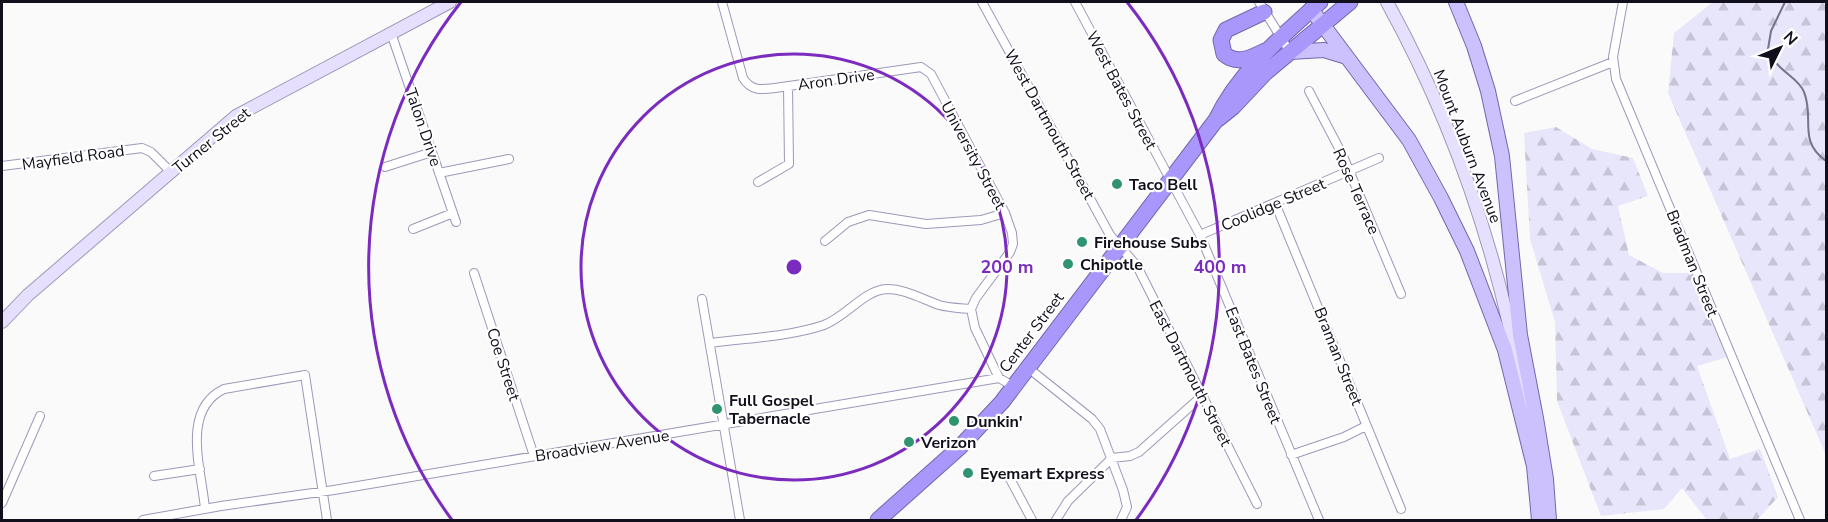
<svg xmlns="http://www.w3.org/2000/svg" width="1828" height="522" font-family="'Nunito Sans',sans-serif">
<defs>
<pattern id="forest-firs" width="22" height="20" patternUnits="userSpaceOnUse" patternTransform="scale(1.5)"><rect width="22" height="20" fill="#e8e6fa"/><path d="M5 1l3.5 6h-7zM16 11l3.5 6h-7z" fill="#c6c4d6"/></pattern>
</defs>
<rect width="100%" height="100%" fill="#fafafa"/>
<path fill="url(#forest-firs)" d="M1713 2H1826V455L1668 93 1674 33Z
M1556 127 1592 149 1633 158 1648 196 1618 206 1629 255 1663 273H1697L1731 356 1697 366 1730 459 1760 449 1778 497 1757 520H1707L1682 488 1664 509 1601 516 1557 401 1555 322 1530 239 1524 133Z"/>
<g fill="none" stroke-linecap="round" stroke-linejoin="round">
<path stroke="#76738c" stroke-width="2" d="M1785 2 1771 31 1768 49C1771 54 1774 61 1778 65 1786 74 1800 81 1804 92 1815 119 1797 140 1826 161"/>
<defs>
<path id="street" d="M722 2 743 78C751 91 761 90 775 88L921 67 931 74 1005 213 1012 233 1013 244 1010 252 976 298 971 309
M982 2 1110 235 1137 266 1257 504
M1075 2 1200 235 1319 520
M1259 2 1290 52
M1623 2 1613 57 1616 79 1800 520
M391 33 456 222
M1309 91 1343 156 1401 294
M1515 101 1613 62
M2 166 142 148 151 152 171 172
M385 167 432 152
M439 173 509 159
M758 182 789 164 788 86
M1275 203 1401 509
M413 229 453 213
M1200 235 1379 158
M825 241 848 222 869 215 926 224 981 220 1005 213
M474 273 534 456
M702 299 740 520
M971 309 975 328 999 378 1013 386
M711 343C747 338 788 337 824 325 846 317 864 290 887 289 905 289 922 299 939 305 950 308 960 308 971 309
M1027 367 1092 419 1100 429 1123 490 1127 507 1121 520
M1291 455 1344 437 1366 426
M154 476 200 469
M1009 477 1032 520
M2 503 40 416
M205 509C202 471 180 410 224 389L305 375 327 520
M143 520 221 506 334 490 999 378
M1056 520 1068 501 1112 458 1130 456 1139 452 1202 396"/>
<path id="secondary" d="M1387 2C1457 129 1503 269 1526 412
M2 322 28 295 236 116 450 2"/>
<path id="primary" d="M1456 2 1474 46 1488 91 1502 156 1520 335 1536 418 1546 479 1549 520
M1311 9 1409 140 1441 198 1467 251 1505 350 1534 466 1539 520
M1290 52 1324 50 1347 57"/>
<path id="highway" d="M1264 12 1226 30 1221 40 1224 54C1237 65 1251 58 1265 51
M1218 119 1233 107 1265 73 1350 2
M878 520 960 447 1002 402 1216 120C1239 72 1281 37 1320 2"/>
</defs>
<use href="#street" stroke="#9d98b9" stroke-width="10"/>
<use href="#secondary" stroke="#9d98b9" stroke-width="14"/>
<use href="#primary" stroke="#7467ad" stroke-width="16"/>
<use href="#highway" stroke="#7467ad" stroke-width="17"/>
<use href="#street" stroke="#fff" stroke-width="8"/>
<use href="#secondary" stroke="#e6e0fe" stroke-width="12"/>
<use href="#primary" stroke="#ccc1fd" stroke-width="14"/>
<use href="#highway" stroke="#aa97fb" stroke-width="15"/>
</g>
<g fill="none" stroke="#7b2cbf" stroke-width="3">
<circle cx="794" cy="267" r="213"/>
<path d="M452 520A426 426 0 0 1 461 2M1127 2A426 426 0 0 1 1136 520"/>
</g>
<g fill="#309470" stroke="#fff" stroke-width="2">
<circle cx="1117" cy="184" r="6"/>
<circle cx="1082" cy="242" r="6"/>
<circle cx="1068" cy="264" r="6"/>
<circle cx="717" cy="409" r="6"/>
<circle cx="954" cy="421" r="6"/>
<circle cx="909" cy="442" r="6"/>
<circle cx="968" cy="473" r="6"/>
</g>
<g text-anchor="middle" stroke-width="4.5" stroke-linejoin="round" paint-order="stroke">
<g font-size="16" fill="#110f1b" stroke="#fff">
<text transform="translate(836 79) rotate(-8)" y="6">Aron Drive</text>
<text transform="translate(1122 90) rotate(62)" y="6">West Bates Street</text>
<text transform="translate(1050 124) rotate(61)" y="6">West Dartmouth Street</text>
<text transform="translate(424 127) rotate(71)" y="6">Talon Drive</text>
<text transform="translate(211 140) rotate(-39)" y="6">Turner Street</text>
<text transform="translate(1468 146) rotate(69)" y="6">Mount Auburn Avenue</text>
<text transform="translate(974 155) rotate(62)" y="6">University Street</text>
<text transform="translate(73 157) rotate(-8)" y="6">Mayfield Road</text>
<text transform="translate(1357 191) rotate(66)" y="6">Rose Terrace</text>
<text transform="translate(1273 204) rotate(-23)" y="6">Coolidge Street</text>
<text transform="translate(1693 263) rotate(68)" y="6">Bradman Street</text>
<text transform="translate(1031 332) rotate(-53)" y="6">Center Street</text>
<text transform="translate(1339 356) rotate(68)" y="6">Braman Street</text>
<text transform="translate(504 364) rotate(72)" y="6">Coe Street</text>
<text transform="translate(1254 365) rotate(68)" y="6">East Bates Street</text>
<text transform="translate(1191 373) rotate(63)" y="6">East Dartmouth Street</text>
<text transform="translate(602 445) rotate(-9)" y="6">Broadview Avenue</text>
</g>
<g font-size="16" font-weight="bold" fill="#110f1b" stroke="#fff" text-anchor="start">
<text x="1129" y="190">Taco Bell</text>
<text x="1094" y="248">Firehouse Subs</text>
<text x="1080" y="270">Chipotle</text>
<text x="729" y="406">Full Gospel<tspan x="729" dy="18">Tabernacle</tspan></text>
<text x="966" y="427">Dunkin'</text>
<text x="921" y="448">Verizon</text>
<text x="980" y="479">Eyemart Express</text>
</g>
</g>
<circle cx="794" cy="267" r="9" fill="#7b2cbf" stroke="#fff" stroke-width="3"/>
<g font-size="18" text-anchor="middle" font-weight="bold" fill="#7b2cbf" stroke="#fff" stroke-width="4.5" stroke-linejoin="round" paint-order="stroke">
<text x="1007" y="273">200 m</text>
<text x="1220" y="273">400 m</text>
</g>
<rect width="1828" height="522" fill="none" stroke="#110f1b" stroke-width="6"/>
<g transform="translate(1780 48) rotate(47)" stroke="#ffffff" stroke-width="4.5" paint-order="stroke">
<path d="M0-4.5L10 22L0 15L-10 22Z" fill="#110f1b"/>
<text y="-9" font-size="16" font-weight="bold" text-anchor="middle" fill="#110f1b">N</text>
</g>
</svg>
